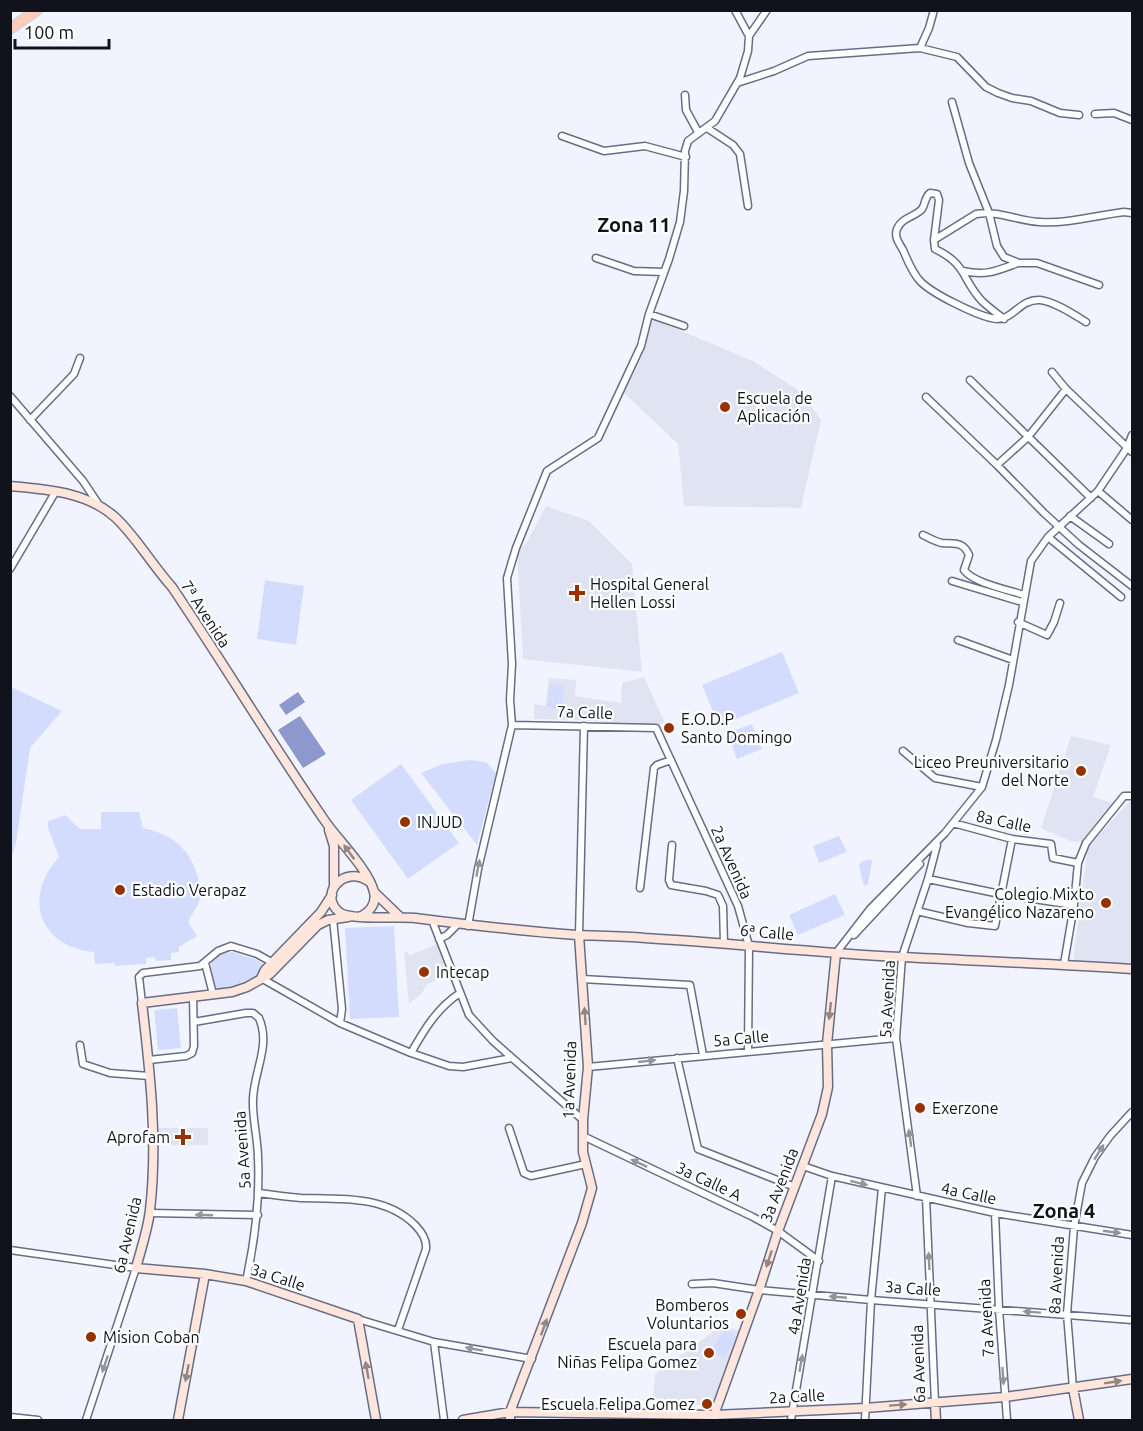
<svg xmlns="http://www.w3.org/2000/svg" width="1143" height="1431" font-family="Ubuntu,sans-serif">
<rect width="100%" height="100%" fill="#f1f4ff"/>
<path fill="#e0e4f2" d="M653 319 753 361 801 392 821 420 801 508 684 506 678 444 624 393 642 356Z
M546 506 589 521 632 564 642 672 523 659 517 552 527 542Z
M644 677 665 723 655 726 580 720 534 719V704L545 706 549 678 576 680 575 696 621 703 622 683Z
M1071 736 1111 745 1093 797 1117 804 1084 844 1083 842 1070 841 1041 828Z
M1132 799V965L1073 961 1088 846Z
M437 944 444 963 442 968 445 976 426 985 423 992 409 1004 404 953 407 952 410 955Z
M158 1128H208V1145H158Z
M721 1326 741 1331 712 1405 653 1403 655 1374Z"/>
<path fill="#d4dcfe" d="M265 580 304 586 296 645 257 639Z
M782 652 799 693 719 726 702 685Z
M550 684 565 686 562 710 547 708Z
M11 687 62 711 30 748 16 843 11 859Z
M752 724 762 749 737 759 727 733Z
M470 760 486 762 496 773 477 845 421 773 442 764Z
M401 764 459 843 408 879 351 800Z
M101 812H139L143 828C170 834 188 846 197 874 199 881 201 889 200 897 199 906 192 913 188 922L197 936 179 947V952L171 953V960L156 961 155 957 146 958V964L115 966V963L95 964 94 952C39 947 22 897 59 857L48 828V821L65 815 80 829H101Z
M839 836 847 852 819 863 813 846Z
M871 859 872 862 868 884 864 886 859 866 861 862Z
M835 894 845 915 798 935 789 915Z
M394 926 399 1017 350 1019 345 928Z
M232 952 254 959 263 964C253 984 238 987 218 990 210 980 209 970 213 959L221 954Z
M177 1008 181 1048 158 1050 154 1010Z
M726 1329 737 1337 724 1358 710 1351Z"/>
<path fill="#8d98cc" d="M298 692 305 702 286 715 279 705Z
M300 716 326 754 303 768 278 730Z"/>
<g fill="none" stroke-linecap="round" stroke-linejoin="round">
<defs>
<path id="street" d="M749 36 767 10
M920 48 957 57 986 87 998 93 1012 98 1031 101 1060 113 1079 115
M737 83 774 71 808 56 920 48 929 28 934 10
M685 95 686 110 698 132
M952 102 969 163 989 213 997 246 1004 257 1019 263H1037L1099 285
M1095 114 1114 113 1132 120
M707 128 733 145 740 154 748 206
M562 136 604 151 645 146 686 157
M934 240 976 214C996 210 1019 221 1040 222 1068 224 1097 215 1124 212L1132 213
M596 258 634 271 664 272
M963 271C987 276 996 271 1018 263
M649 314 684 326
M1004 319C997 313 989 308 982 301 962 280 967 264 935 249L934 240 939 200 937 194 930 193C924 198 926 203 922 209 915 217 902 217 897 229 894 237 899 243 903 250 908 261 912 273 921 282 933 294 974 314 991 318 1013 324 1017 299 1040 300 1055 302 1073 314 1086 322
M1052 372 1066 389 1132 452
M970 380 1091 498
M10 396 83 481 99 505
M926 397 997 465 1044 513 1079 545 1132 586
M30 420 74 374 80 358
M997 465 1028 437 1066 389
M1098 491 1132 520
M1070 516 1109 544
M923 535C929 538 936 542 942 543 954 544 963 541 969 555L964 570C973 583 1009 590 1024 595
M1048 537 1121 597
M10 569 56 491
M952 581 1022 602
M1018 622 1047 635 1054 622 1060 603
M958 640 1013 660
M512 725 656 728 738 906 749 946 748 1052
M903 751 935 778 982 787
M953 823 1012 839 1051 844 1053 858 1078 863
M672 845 669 880 671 885 706 891 718 895 723 906 724 944
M928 879 1000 894 1074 905
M640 888 654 768 657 765 671 760
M917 911 968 923 995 926 1012 839
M333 919 342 1009 340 1023
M432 920 469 1015 493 1041 583 1120
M468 926 478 869 512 725 510 700 512 664 507 578 516 548 547 471 598 438 641 346 649 314 669 259 680 222 684 191 685 151 688 141 715 121 740 78 748 51 749 36 735 10
M579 935 584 726
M854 935 920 864
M439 939 447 935 458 924
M836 953 870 909 945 833 982 787 996 740 1009 685 1031 561 1048 537 1098 491 1127 448 1132 435
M205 963 213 994
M1064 964 1074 905 1078 863 1086 843 1124 796H1132
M261 978 340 1023 411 1053 449 1066 463 1067 512 1058
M582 979 690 985 703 1055
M142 1003 139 977 143 973 200 966 218 951 231 946 257 954 275 964
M194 1022 246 1013H253L259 1018C271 1046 254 1070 253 1099 252 1118 258 1139 258 1158 260 1201 255 1240 246 1281
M80 1045 83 1064 110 1073 149 1076
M411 1053C424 1030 437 1008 460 993
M677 1058 698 1149 795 1187
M149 1060 186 1056 192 1053 194 1046 193 996
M588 1067 896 1038
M509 1128 524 1173 531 1176 586 1164
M583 1136 753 1217 778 1231 819 1261
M803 1166 832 1176 995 1213 1132 1235
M259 1193C273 1195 287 1197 301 1198 340 1199 385 1195 415 1225 422 1232 427 1239 426 1249L398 1330
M917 1196 896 1038 902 957 928 879 937 845
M926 1198 935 1403
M150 1213 258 1215
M995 1213 999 1309 1007 1420
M10 1250 136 1268 86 1420
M692 1284 713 1283 759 1290 871 1300 1132 1320
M358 1319 434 1342 532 1359
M434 1342 444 1420
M1073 1388 1067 1314 1074 1227 1082 1183 1095 1157 1110 1136 1132 1112
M10 1417 38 1420
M791 1420 832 1176
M865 1420 871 1300 882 1188"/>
<path id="secondary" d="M10 486C46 489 88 492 116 518 137 538 152 565 172 587 224 664 272 744 325 821 338 840 369 870 374 892 377 904 369 913 359 917
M329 830 334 846V887
M368 881C344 865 318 894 339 912 349 921 399 916 415 918 469 925 523 931 577 935 600 936 622 936 645 938 731 943 816 953 902 957 979 961 1056 964 1132 969
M374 892 399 916
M348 917 328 920 318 925 270 974 247 987 232 992 142 1003C150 1071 158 1142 150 1210 148 1229 141 1249 136 1268L205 1274 246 1281 358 1319 376 1420
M261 978 265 970 321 912 332 895
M1073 1388 1079 1420
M935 1403 936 1420
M713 1418 759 1290 778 1231 822 1114 828 1087 827 1044 836 953
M178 1420 205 1274
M463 1420 510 1412 714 1415 865 1408 1005 1397 1132 1379
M510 1420V1412L582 1223 592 1188 583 1152V1120L588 1067 579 935"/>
<path id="primary" d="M10 29 37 10"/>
</defs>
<use href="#street" stroke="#686d86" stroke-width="9"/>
<use href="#secondary" stroke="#686d86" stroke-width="11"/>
<use href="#primary" stroke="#d4d5d6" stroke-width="12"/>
<use href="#street" stroke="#fff" stroke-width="6"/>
<use href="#secondary" stroke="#fee6dd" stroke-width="8"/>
<use href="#primary" stroke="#fcccbb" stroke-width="9"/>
</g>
<defs><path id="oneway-solid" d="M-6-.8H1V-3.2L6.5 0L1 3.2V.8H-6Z" transform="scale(1.5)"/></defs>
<g fill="#938786">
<use href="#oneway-solid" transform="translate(349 852) rotate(-126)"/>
<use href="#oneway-solid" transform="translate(830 1011) rotate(96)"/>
<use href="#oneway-solid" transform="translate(585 1016) rotate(-94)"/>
<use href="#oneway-solid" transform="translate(769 1259) rotate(108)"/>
<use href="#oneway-solid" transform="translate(544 1327) rotate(-70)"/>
<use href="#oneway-solid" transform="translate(367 1370) rotate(-100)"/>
<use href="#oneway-solid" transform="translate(187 1373) rotate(101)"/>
<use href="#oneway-solid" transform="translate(1113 1382) rotate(-9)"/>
<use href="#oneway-solid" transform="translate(898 1405) rotate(-4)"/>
</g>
<g fill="#949599">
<use href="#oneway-solid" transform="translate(478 868) rotate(-79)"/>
<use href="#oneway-solid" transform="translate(647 1061) rotate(-6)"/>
<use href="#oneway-solid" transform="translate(910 1138) rotate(-98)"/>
<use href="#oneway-solid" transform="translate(1099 1152) rotate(-57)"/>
<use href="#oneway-solid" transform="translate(639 1163) rotate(-155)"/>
<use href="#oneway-solid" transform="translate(859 1183) rotate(14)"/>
<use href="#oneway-solid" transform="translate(204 1215) rotate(-178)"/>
<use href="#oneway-solid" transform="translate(1112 1232) rotate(8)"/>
<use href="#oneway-solid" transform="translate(929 1261) rotate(-93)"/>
<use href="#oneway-solid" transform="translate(838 1297) rotate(-175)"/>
<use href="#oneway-solid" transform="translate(1032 1312) rotate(-176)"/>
<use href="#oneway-solid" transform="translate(474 1349) rotate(-170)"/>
<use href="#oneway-solid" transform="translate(801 1363) rotate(-80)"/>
<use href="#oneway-solid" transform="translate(105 1364) rotate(109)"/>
<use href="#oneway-solid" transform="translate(1003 1376) rotate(86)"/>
</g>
<g fill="#963100" stroke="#fff" stroke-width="2">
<circle cx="725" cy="407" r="6"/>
<path d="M574 584h6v6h6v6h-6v6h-6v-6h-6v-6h6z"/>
<circle cx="669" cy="728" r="6"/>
<circle cx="1081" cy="771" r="6"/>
<circle cx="405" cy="822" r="6"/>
<circle cx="120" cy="890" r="6"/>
<circle cx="1106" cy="903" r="6"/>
<circle cx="424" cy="972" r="6"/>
<circle cx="920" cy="1108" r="6"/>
<path d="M180 1128h6v6h6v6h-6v6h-6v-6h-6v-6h6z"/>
<circle cx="741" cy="1314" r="6"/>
<circle cx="91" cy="1337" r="6"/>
<circle cx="709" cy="1353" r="6"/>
<circle cx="707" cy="1404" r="6"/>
</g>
<g text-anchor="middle" stroke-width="4.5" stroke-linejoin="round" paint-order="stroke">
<g font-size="16" fill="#11131c" stroke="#fff" text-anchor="start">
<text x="737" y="404">Escuela de<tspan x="737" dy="18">Aplicación</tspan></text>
<text x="590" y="590">Hospital General<tspan x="590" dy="18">Hellen Lossi</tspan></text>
<text x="681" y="725">E.O.D.P<tspan x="681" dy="18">Santo Domingo</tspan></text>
<text x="1069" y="768" text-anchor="end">Liceo Preuniversitario<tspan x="1069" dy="18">del Norte</tspan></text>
<text x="417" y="828">INJUD</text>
<text x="132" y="896">Estadio Verapaz</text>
<text x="1094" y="900" text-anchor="end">Colegio Mixto<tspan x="1094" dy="18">Evangélico Nazareno</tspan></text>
<text x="436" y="978">Intecap</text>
<text x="932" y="1114">Exerzone</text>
<text x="170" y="1143" text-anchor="end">Aprofam</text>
<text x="729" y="1311" text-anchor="end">Bomberos<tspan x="729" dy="18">Voluntarios</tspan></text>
<text x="103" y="1343">Mision Coban</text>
<text x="697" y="1350" text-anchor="end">Escuela para<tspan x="697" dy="18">Niñas Felipa Gomez</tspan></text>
<text x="695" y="1410" text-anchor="end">Escuela Felipa Gomez</text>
</g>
<g font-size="16" fill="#11131c" stroke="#fff">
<text transform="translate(206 614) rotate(57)" y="6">7ª Avenida</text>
<text transform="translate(585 712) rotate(2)" y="6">7a Calle</text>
<text transform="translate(1004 821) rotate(12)" y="6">8a Calle</text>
<text transform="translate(732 862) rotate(66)" y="6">2a Avenida</text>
<text transform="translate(767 932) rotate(5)" y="6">6ª Calle</text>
<text transform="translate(887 999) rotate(-87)" y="6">5a Avenida</text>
<text transform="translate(741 1038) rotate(-5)" y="6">5a Calle</text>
<text transform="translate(569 1080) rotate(-88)" y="6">1a Avenida</text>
<text transform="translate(242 1150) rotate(-94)" y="6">5a Avenida</text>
<text transform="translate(709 1181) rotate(25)" y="6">3a Calle A</text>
<text transform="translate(779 1185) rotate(-69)" y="6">3a Avenida</text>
<text transform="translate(969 1193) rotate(12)" y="6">4a Calle</text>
<text transform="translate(127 1235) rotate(-77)" y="6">6a Avenida</text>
<text transform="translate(1056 1275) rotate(-87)" y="6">8a Avenida</text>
<text transform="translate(278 1277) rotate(18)" y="6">3a Calle</text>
<text transform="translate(913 1288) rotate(4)" y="6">3a Calle</text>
<text transform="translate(799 1296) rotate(-81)" y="6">4a Avenida</text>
<text transform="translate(986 1318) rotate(-93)" y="6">7a Avenida</text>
<text transform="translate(918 1364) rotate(-92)" y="6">6a Avenida</text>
<text transform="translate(797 1396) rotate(-3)" y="6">2a Calle</text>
</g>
<g font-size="20" font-weight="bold" fill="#11131c" stroke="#fff">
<text x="634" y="232">Zona 11</text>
<text x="1064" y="1218">Zona 4</text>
</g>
</g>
<rect width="1143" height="1431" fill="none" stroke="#11131c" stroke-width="24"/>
<path d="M15 39v9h94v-9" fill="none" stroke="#11131c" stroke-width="3"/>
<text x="24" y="39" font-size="18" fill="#11131c" stroke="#ffffff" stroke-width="4.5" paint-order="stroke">100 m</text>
</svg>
